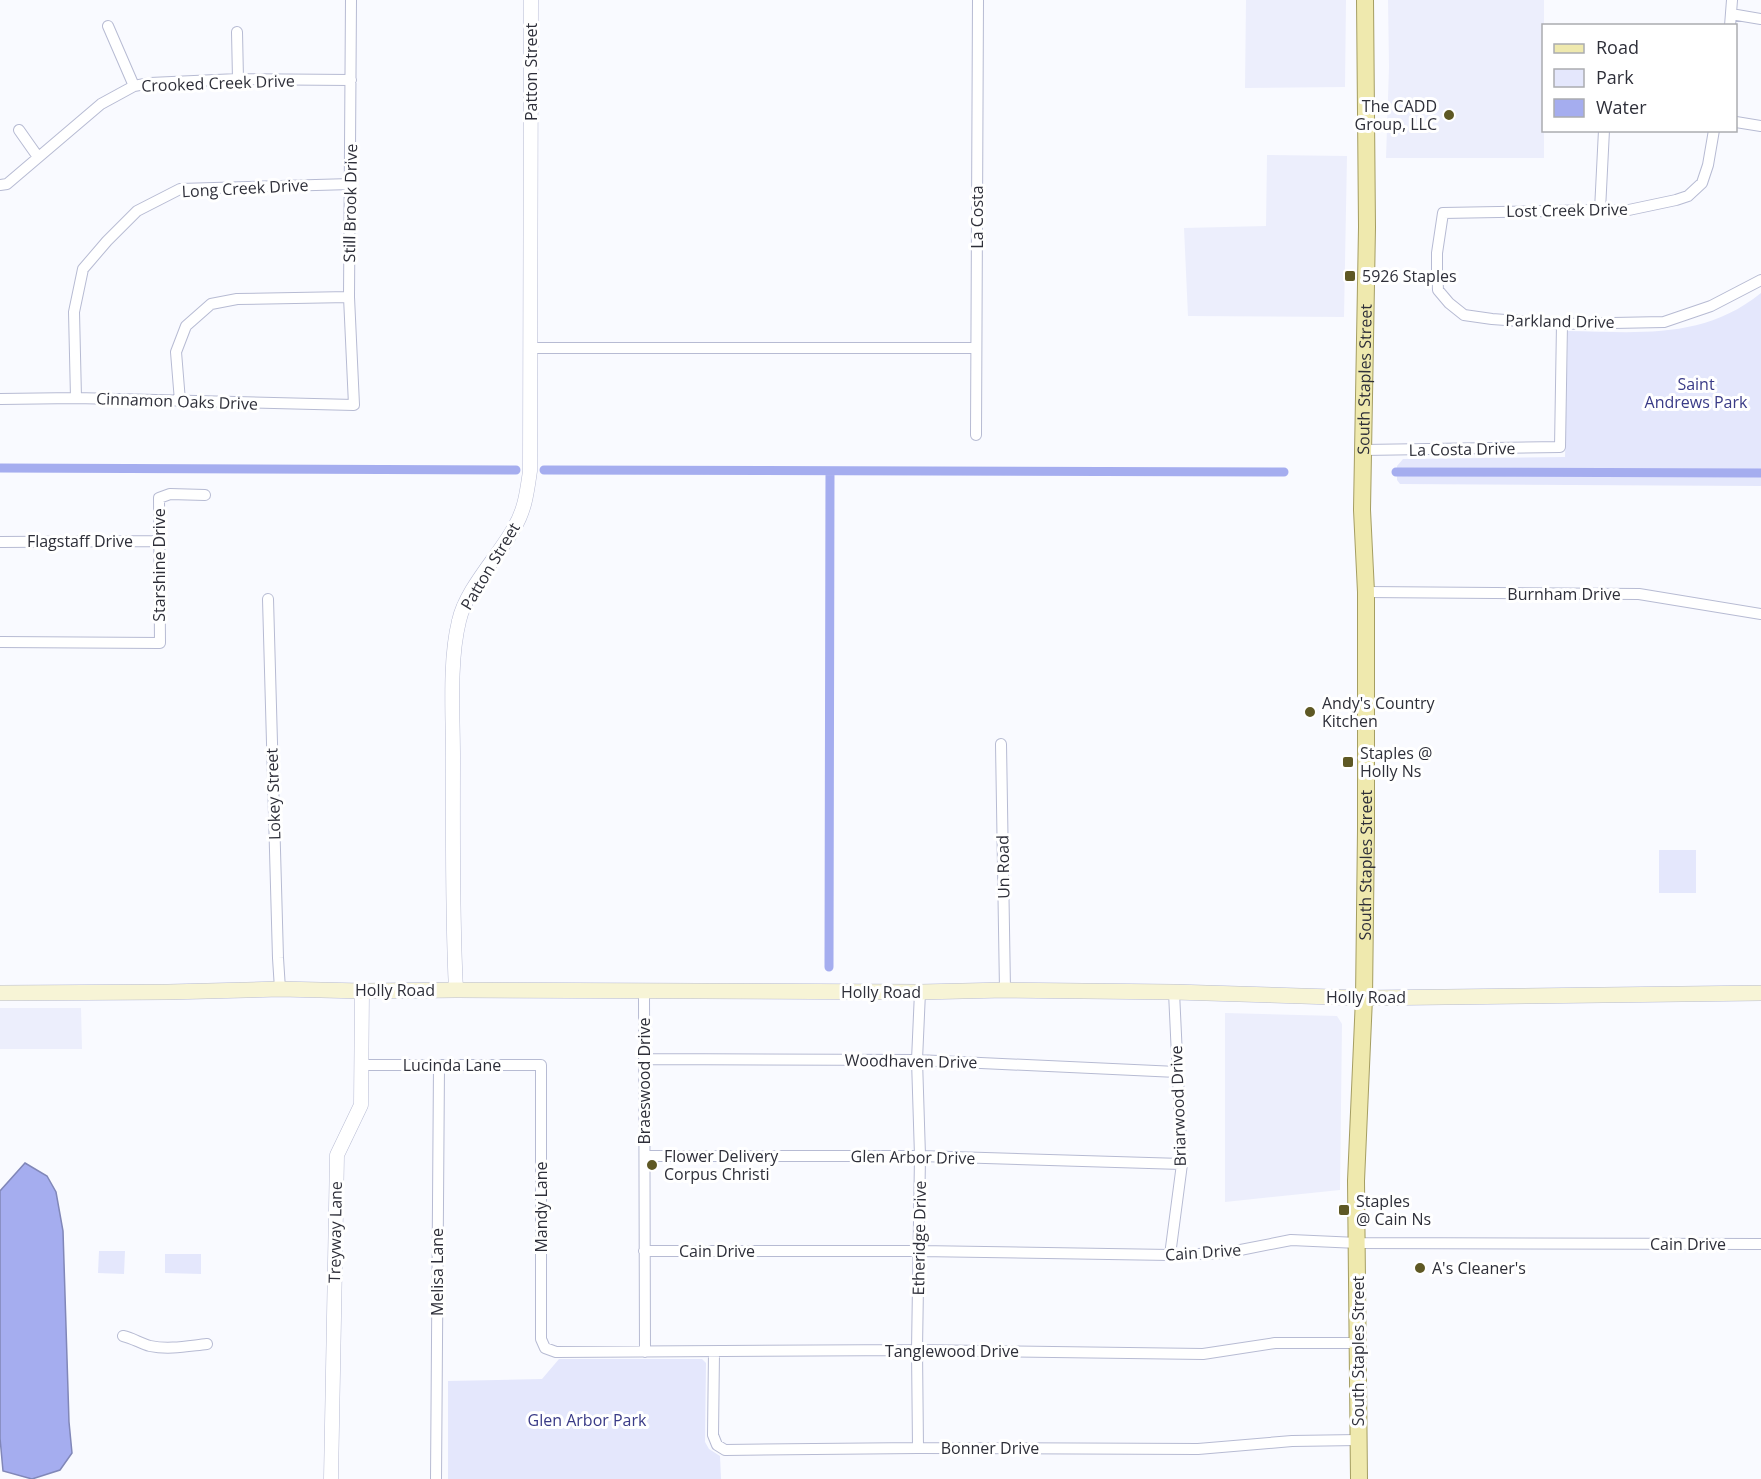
<svg xmlns="http://www.w3.org/2000/svg" width="1761" height="1479" font-family="'Open Sans',sans-serif">
<rect width="100%" height="100%" fill="#f9faff"/>
<path fill="#eceefc" d="M1246 0H1346L1345 87 1245 88Z
M1388 0H1544V158H1386L1389 67Z
M1267 155 1347 156 1344 317 1188 316 1184 228 1266 226Z
M0 1008H81L82 1049H0Z
M1225 1013 1337 1016 1342 1024 1340 1190 1225 1202Z"/>
<path fill="#e4e7fc" d="M1761 293V486L1400 484 1397 480V466L1403 459 1565 457 1568 331C1638 332 1703 340 1761 293Z
M1659 850H1696V893H1659Z
M99 1251H125L124 1274 98 1273Z
M165 1254H201V1274L165 1273Z
M559 1359H702L706 1363 705 1442 709 1449 720 1456 721 1479H448V1381L542 1379Z"/>
<path fill="#a5adef" stroke="#8187b8" stroke-width="1.5" d="M25 1163 47 1176 56 1192 63 1231 69 1422 72 1453 60 1470 32 1479 3 1471 0 1438V1191Z"/>
<g fill="none" stroke-linecap="round" stroke-linejoin="round">
<path stroke="#a5adef" stroke-width="9" d="M0 468 516 470
M544 470 1284 472
M1396 472 1761 473
M829 967 830 471"/>
<defs>
<path id="minor" d="M1731 14 1761 19
M108 26 134 86
M1730 26 1732 0
M237 32 238 79
M1736 122 1761 126
M19 130 38 157
M1714 130 1708 165 1702 183 1688 196 1676 200 1624 211 1600 210 1443 213 1437 253V269L1438 290 1449 303 1464 315 1492 319 1562 324 1664 322 1711 306 1761 280
M0 185 7 184 101 104 134 86 150 83 238 79 351 80
M1600 210 1604 130
M530 348H976
M76 398 74 312 83 269 107 241 137 211 180 189 351 184
M0 399 76 398 354 405 349 297 351 0
M180 401 176 352 186 326 211 304 237 299 349 297
M976 435 978 0
M1363 450 1560 447 1562 324
M0 542 159 541
M1366 592 1639 594 1761 614
M268 599 278 958 280 989
M0 642 160 643 159 498 170 494 205 495
M1001 744 1005 990
M644 991 645 1352
M644 1059 917 1060 1177 1072
M362 1065H541V1339L545 1348 556 1352 917 1350 1203 1354 1275 1343H1358
M645 1156H920L1182 1164
M644 1251H919L1170 1255 1225 1253 1291 1240 1358 1243 1761 1244
M1170 1255 1182 1164 1174 992
M123 1336C133 1338 141 1344 150 1346 169 1350 188 1346 207 1344
M714 1352 713 1435 717 1445 725 1450 918 1448 1198 1449 1292 1441 1358 1440
M918 1448 917 1350 920 1156 917 1060 920 992
M436 1479 439 1066"/>
<path id="tertiary" d="M456 990C452 912 453 835 453 757 453 716 449 661 459 621 466 589 498 557 514 528 525 510 527 492 530 471L531 0
M331 1479 337 1155 361 1105 362 991"/>
<path id="secondary" d="M0 993 168 992 280 989 362 991 456 990 920 992 1005 990 1174 992 1364 998 1761 993"/>
<g id="primary">
<path id="s1" d="M1359 1479 1356 1181 1364 998 1366 829V592L1362 510 1367 227 1365 0"/>
</g>
</defs>
<use href="#minor" stroke="#b7bbd3" stroke-width="12"/>
<use href="#tertiary" stroke="#b7bbd3" stroke-width="15"/>
<use href="#secondary" stroke="#b7bbd3" stroke-width="16"/>
<use href="#primary" stroke="#a59e62" stroke-width="18"/>
<use href="#minor" stroke="#fff" stroke-width="10"/>
<use href="#tertiary" stroke="#fff" stroke-width="14"/>
<use href="#secondary" stroke="#f7f4d6" stroke-width="15"/>
<use href="#primary" stroke="#efe9ae" stroke-width="16"/>
</g>
<g fill="#5e5824" stroke="#fff" stroke-width="2">
<circle cx="1449" cy="115" r="6"/>
<rect x="1344" y="270" width="12" height="12" rx="3"/>
<circle cx="1310" cy="712" r="6"/>
<rect x="1342" y="756" width="12" height="12" rx="3"/>
<circle cx="652" cy="1165" r="6"/>
<rect x="1338" y="1204" width="12" height="12" rx="3"/>
<circle cx="1420" cy="1268" r="6"/>
</g>
<g text-anchor="middle" stroke-width="6" stroke-linejoin="round" paint-order="stroke">
<g font-size="16" fill="#2e2f39" stroke="#fff">
<text transform="translate(531 72) rotate(-90)" y="6">Patton Street</text>
<text transform="translate(218 83) rotate(-2)" y="6">Crooked Creek Drive</text>
<text transform="translate(245 188) rotate(-3)" y="6">Long Creek Drive</text>
<text transform="translate(350 203) rotate(-89)" y="6">Still Brook Drive</text>
<text transform="translate(1567 210) rotate(-1)" y="6">Lost Creek Drive</text>
<text transform="translate(977 217) rotate(-90)" y="6">La Costa</text>
<text transform="translate(1560 321) rotate(1)" y="6">Parkland Drive</text>
<text dy="6" stroke="none"><textPath href="#s1" startOffset="1100">South Staples Street</textPath></text>
<text transform="translate(177 401) rotate(2)" y="6">Cinnamon Oaks Drive</text>
<text transform="translate(1462 449) rotate(-1)" y="6">La Costa Drive</text>
<text x="80" y="547">Flagstaff Drive</text>
<text transform="translate(159 565) rotate(-90)" y="6">Starshine Drive</text>
<text transform="translate(490 566) rotate(-59)" y="6">Patton Street</text>
<text x="1564" y="600">Burnham Drive</text>
<text transform="translate(273 794) rotate(-92)" y="6">Lokey Street</text>
<text dy="6" stroke="none"><textPath href="#s1" startOffset="614">South Staples Street</textPath></text>
<text transform="translate(1003 867) rotate(-91)" y="6">Un Road</text>
<text x="395" y="996">Holly Road</text>
<text x="881" y="998">Holly Road</text>
<text x="1366" y="1003">Holly Road</text>
<text transform="translate(911 1061) rotate(1)" y="6">Woodhaven Drive</text>
<text x="452" y="1071">Lucinda Lane</text>
<text transform="translate(644 1081) rotate(-90)" y="6">Braeswood Drive</text>
<text transform="translate(1178 1106) rotate(-92)" y="6">Briarwood Drive</text>
<text transform="translate(913 1157) rotate(1)" y="6">Glen Arbor Drive</text>
<text transform="translate(541 1207) rotate(-90)" y="6">Mandy Lane</text>
<text transform="translate(335 1232) rotate(-89)" y="6">Treyway Lane</text>
<text transform="translate(919 1238) rotate(-89)" y="6">Etheridge Drive</text>
<text x="1688" y="1250">Cain Drive</text>
<text x="717" y="1257">Cain Drive</text>
<text transform="translate(1203 1252) rotate(-4)" y="6">Cain Drive</text>
<text transform="translate(437 1272) rotate(-90)" y="6">Melisa Lane</text>
<text x="952" y="1357">Tanglewood Drive</text>
<text transform="translate(1358 1351) rotate(-90)" y="6">South Staples Street</text>
<text x="990" y="1454">Bonner Drive</text>
</g>
<g font-size="16" fill="#2e2f39" stroke="#fff" text-anchor="start">
<text x="1437" y="112" text-anchor="end">The CADD<tspan x="1437" dy="18">Group, LLC</tspan></text>
<text x="1362" y="282">5926 Staples</text>
<text x="1322" y="709">Andy's Country<tspan x="1322" dy="18">Kitchen</tspan></text>
<text x="1360" y="759">Staples @<tspan x="1360" dy="18">Holly Ns</tspan></text>
<text x="664" y="1162">Flower Delivery<tspan x="664" dy="18">Corpus Christi</tspan></text>
<text x="1356" y="1207">Staples<tspan x="1356" dy="18">@ Cain Ns</tspan></text>
<text x="1432" y="1274">A's Cleaner's</text>
</g>
<g font-size="16" fill="#3a3b87" stroke="#fff">
<text x="1696" y="390">Saint<tspan x="1696" dy="18">Andrews Park</tspan></text>
<text x="587" y="1426">Glen Arbor Park</text>
</g>
</g>
<rect x="1542" y="24" width="195" height="108" fill="#ffffff" stroke="#abacb0" stroke-width="1.5"/>
<rect x="1554" y="44" width="30" height="9" fill="#efe9ae" stroke="#abacb0" stroke-width="1.5"/>
<text x="1596" y="54" font-size="18" fill="#2e2f39">Road</text>
<rect x="1554" y="69" width="30" height="18" fill="#e4e7fc" stroke="#abacb0" stroke-width="1.5"/>
<text x="1596" y="84" font-size="18" fill="#2e2f39">Park</text>
<rect x="1554" y="99" width="30" height="18" fill="#a5adef" stroke="#abacb0" stroke-width="1.5"/>
<text x="1596" y="114" font-size="18" fill="#2e2f39">Water</text>
</svg>
